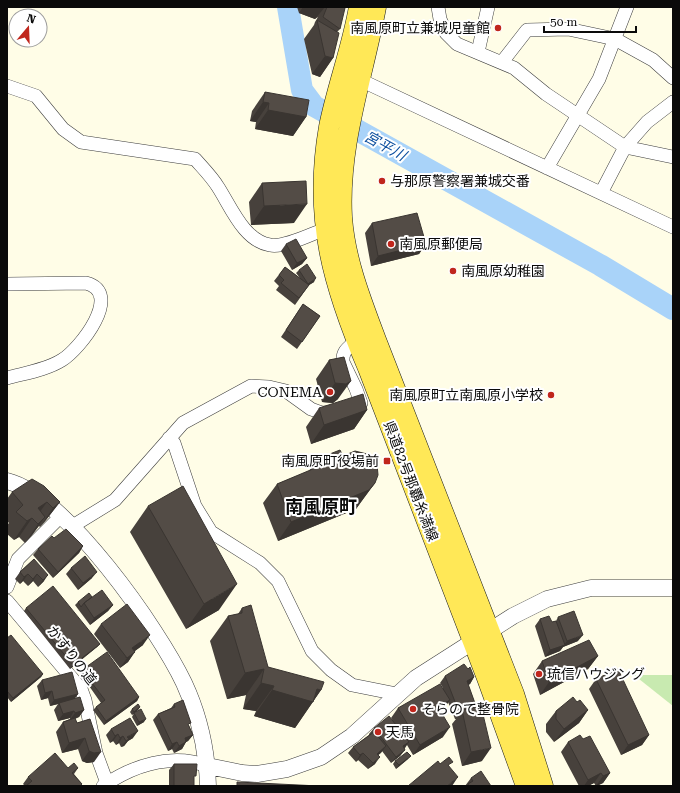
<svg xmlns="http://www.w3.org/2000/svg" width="680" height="793" font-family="'Roboto Serif','Noto Sans JP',serif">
<rect width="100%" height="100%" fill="#fffde7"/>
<path fill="#c8eab0" d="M634 675H673V706Z"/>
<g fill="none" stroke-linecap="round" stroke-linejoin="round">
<path stroke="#a9d3f9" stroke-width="22" d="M288 7 302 90 314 106 600 265 673 309"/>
<defs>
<path id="minor" d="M438 7 440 19 446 33 457 44 514 68 546 94 625 147 673 157
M478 52 488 7
M502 62 527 30 568 29 615 39 653 60 673 78
M354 77 673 227
M7 86 36 96 63 129 81 142 195 159C203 168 212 177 218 187 231 207 244 241 270 245 284 248 311 234 325 229
M547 168 599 79 627 7
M601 193 625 147 647 122 673 102
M7 284 86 283C124 293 80 349 62 360 46 370 25 373 7 378
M353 406 361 403 356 389 343 362C342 351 348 348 356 341
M169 438 174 443 195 506 211 532 260 563 278 581 312 651 331 670 352 685 397 694
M71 527 115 500 183 423 251 386 269 387 286 391 311 409 322 413 334 412
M7 587 18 559 61 516
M7 601 81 689 85 700 96 753 107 783
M103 786C134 765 171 753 208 766"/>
<path id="tertiary" d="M7 481C65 495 159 630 184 683 199 715 207 751 208 786
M208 766 242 773 257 774 287 769 321 757 352 736 416 678 513 616 547 599 591 588H673"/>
<path id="primary" d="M359 7C352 48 337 87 329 127 313 218 333 286 368 368L487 678 526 786
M376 7C363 77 338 144 342 217 345 260 361 300 376 340L514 694 543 786"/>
</defs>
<use href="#minor" stroke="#3d3d3d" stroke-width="14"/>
<use href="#tertiary" stroke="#3d3d3d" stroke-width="17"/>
<use href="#primary" stroke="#1b1b1b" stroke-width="21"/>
<use href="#minor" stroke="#fff" stroke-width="13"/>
<use href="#tertiary" stroke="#fff" stroke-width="16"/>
<use href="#primary" stroke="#ffe857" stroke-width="20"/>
</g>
<path fill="#47413c" d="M297 7H343L340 29 337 32 333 58 320 77 312 74 304 39 314 25 315 22 318 17 315 19 299 13Z
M265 92 306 117 293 136 255 129 256 122 250 121 252 111Z
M262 183 294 223 251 225 249 202Z
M372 223 426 244 419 254 371 266 365 233Z
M286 244 307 258 302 264 292 270 281 251Z
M285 267 300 278 296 273 299 270 314 282 309 285 295 305 276 290 279 286 274 281Z
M303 304 320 316 297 349 281 337Z
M344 357 338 399 333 403 322 402 316 379 329 360Z
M319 408 367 410 354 429 311 444 306 427Z
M343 456 375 483 361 502 356 509 278 541 263 503 277 484 309 471 317 459Z
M12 492 60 502 46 520 40 527 39 526 32 535 25 543 19 537 14 540 7 534V525L9 523 7 521V499Z
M148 506 219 610 186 629 130 532Z
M54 538 83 546 79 553 53 578 33 555 38 549Z
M34 559 44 581 38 587 33 581 28 586 23 581 20 584 15 579 20 572Z
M71 568 92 578 78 590 66 574Z
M92 597 113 605 108 611 90 625 75 605 78 602Z
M26 608 100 644 97 647 70 669 24 611Z
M242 608 268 667 321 690 295 728 254 716 256 711 243 709 246 695 227 699 210 641 228 616 238 614Z
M558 617 578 641 563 647 560 651 545 657 535 626 540 619 552 622 556 621Z
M101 624 143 645 135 651 128 662 120 668 94 634Z
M7 638 43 674 41 677 11 702 7 697Z
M598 656 588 669 540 695 533 674 542 661Z
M82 670 139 697 137 701 104 725 93 710 96 707 101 703 80 673Z
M445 676 474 677 470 684 468 685 476 706 475 707 482 761 462 766 452 724 456 719H455L448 702 443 710 441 711 443 737 413 755 407 745 400 756 391 763 382 751 378 755 375 764 368 769 358 760 356 762 348 753 353 747 369 735V734L374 728 393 721 391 718 398 708 443 688 440 683Z
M596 679 649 735 642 745 621 755 589 689Z
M42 680 78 694 75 698 84 710 79 717 75 719 77 723 90 719 94 762 87 763 82 761 78 749 62 753 56 732 63 722 70 719V718L58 721 54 710 58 704 50 706 48 698 41 700 37 686Z
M577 702 588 710 579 723 554 742 546 732V724L556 711Z
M174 704 189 726 193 735 188 741 186 742 182 749 174 753 172 749 168 751 153 720 158 714 171 708Z
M140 707 138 710 132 715 130 712 132 709Z
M134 713 144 722 137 726 132 717Z
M111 729 133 738 128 741 124 746 121 747 119 743 116 745 113 741 110 743 106 735Z
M583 739 610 773 603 783 597 786H596L594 783 588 786H579L561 752 568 742Z
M408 759 396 769 393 764 395 761Z
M174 764 194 780V786H169V770Z
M68 768H78L74 774 82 784 81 786H25L23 784 28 777Z
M471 778 491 786H465Z"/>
<path fill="#3a3531" d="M303 7H325L315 19 299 13Z
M325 56 333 58 320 77 312 74Z
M263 102 269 103 256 122 250 121Z
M268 110 306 117 293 136 255 129Z
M307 204 294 223 251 225 264 206Z
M426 244 419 254 371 266 378 256Z
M307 258 302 264 292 270 297 263Z
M316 278 314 282 306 287 308 284Z
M351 381 338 399 333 403 322 402 335 383Z
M367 410 354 429 311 444 324 425Z
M375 483 361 502 356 509 278 541 291 522Z
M47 502 34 520 32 518 19 537 14 540 27 521 38 508Z
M60 502 46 520 40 527 53 508Z
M45 517 32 535 25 543 38 524Z
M83 546 79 553 53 578 58 572Z
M97 572 92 578 78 590 83 583Z
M28 574 23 581 20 584 24 577Z
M37 574 33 581 28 586 33 579Z
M48 575 44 581 38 587 43 580Z
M237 584 219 610 186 629 204 604Z
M113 605 108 611 90 625 94 618Z
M150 635 143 645 125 658 132 648Z
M583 635 578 641 563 647 560 651 545 657 550 650 564 645 567 641Z
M100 644 97 647 70 669 73 665Z
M135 652 128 662 120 668 127 658Z
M598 656 588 669 540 695 549 682Z
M264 669 246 695 227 699 245 673Z
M43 674 41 677 11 702 13 698Z
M474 677 470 684 462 688 467 681Z
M261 683 274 686 256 711 243 709Z
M317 689 321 690 295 728 254 716 272 690Z
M52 691 48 698 41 700 45 693Z
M78 694 73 701 59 703 58 704 50 706 54 700Z
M139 697 137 701 104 725 106 721Z
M450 700 443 710 431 717 438 707Z
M140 707 138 710 132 715 134 712Z
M84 710 79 717 70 720 75 713Z
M588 710 579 723 554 742 564 729Z
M74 711 70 718 58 721 63 714Z
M146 719 144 722 137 726 139 722Z
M450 727 443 737 413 755 420 745Z
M138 731 133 738 128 741 124 746 121 747 126 741 127 737Z
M118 734 113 741 110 743 115 736Z
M193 735 188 741 180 745 185 738Z
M649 735 642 745 621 755 628 745Z
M123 736 119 743 116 745 120 738Z
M85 738 78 749 62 753 69 743Z
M177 742 172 749 168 751 172 744Z
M186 742 182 749 174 753 179 746Z
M409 742 404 748 403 746Z
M386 746 381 753 372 760 377 754Z
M491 748 482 761 462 766 471 752Z
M405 750 400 756 391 763 396 757Z
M89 751 101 752 94 762 87 763 82 761Z
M363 753 358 760 356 762 360 755Z
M411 756 408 759 396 769 399 765Z
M380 757 375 764 368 769 373 763Z
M601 773 594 783 588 786H584L588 780Z
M610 773 603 783 596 786 603 776Z
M458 777 452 786H447Z"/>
<path fill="#534c46" stroke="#3a3531" d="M327 7H343L345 8 340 29 323 17Z
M317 20 339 33 333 58 325 56Z
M265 92 309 100 306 117 268 110 269 103 263 102Z
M306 181 307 204 264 206 262 183Z
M417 213 426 244 378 256 372 223Z
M296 239 307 258 297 263 286 244Z
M307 264 316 278 308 284 299 270Z
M285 267 309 285 299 298 281 283 284 280 279 275Z
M303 304 320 316 302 342 286 330Z
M344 357 351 381 346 384 335 383 329 360Z
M363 394 367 410 324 425 319 408Z
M340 450 343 456 355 451 367 454 373 458 377 464 378 475 375 483 369 490 291 522 277 484 320 466 317 459Z
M32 479 44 486 60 502 53 508 47 502 38 508 45 517 38 524 32 518 27 521 16 512 23 505 12 492Z
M183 486 237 584 204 604 148 506Z
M66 529 83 546 58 572 38 549 52 536 54 538Z
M85 556 97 572 83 583 71 568Z
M34 559 48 575 43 580 37 574 33 579 28 574 24 577 20 572Z
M53 586 100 644 73 665 26 608Z
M102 590 113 605 94 618 84 603Z
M89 593 92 597 84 603 81 607 78 602Z
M127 604 150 635 132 648 135 652 127 658 101 624Z
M251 605 268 667 324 682 321 690 317 689 313 702 272 690 274 686 261 683 264 669 245 673 228 616 242 613V608Z
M574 611 583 635 567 641 558 617Z
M549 616 552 622 556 621 565 645 550 650 540 619Z
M11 635 43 674 13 698 7 691V638Z
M589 640 598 656 549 682 542 661Z
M107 652 139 697 106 721 96 707 105 700 82 670Z
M464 664 468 669 470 667 474 677 467 681 476 706 469 709 462 710 459 712 445 676Z
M618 669 649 735 628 745 596 679Z
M72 672 78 694 54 700 52 691 45 693 42 680Z
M440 684 450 700 438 707 450 727 420 745 398 708Z
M80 697 84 710 75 713 74 711 63 714 59 703Z
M573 697 577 702 580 700 588 710 564 729 556 719V711Z
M183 700 191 723 188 724 193 735 185 738 186 742 179 746 177 742 172 744 158 714 175 707 174 704Z
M138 704 140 707 134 712 132 709Z
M481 706 491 748 471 752 462 710Z
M141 709 146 719 139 722 134 713Z
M389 716 409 742 403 746 405 750 396 757 374 728Z
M75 718 77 723 90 719 101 752 94 753 89 751 85 738 69 743 63 722Z
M130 718 138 731 127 737 129 739 126 741 123 736 120 738 118 734 115 736 111 729Z
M374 732 386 746 377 754 380 757 373 763 363 753 360 755 353 747Z
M580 735 583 739 590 736 610 773 603 776 601 773 588 780 568 742Z
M407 752 411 756 399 765 395 761Z
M55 753 68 768 74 763 78 768 72 773 82 784 80 786H26L32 781 28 777Z
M449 757 453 762 448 765 458 777 447 786H408L438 761 440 764Z
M174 764H197L196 776H194V786H174Z
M481 771 491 786H469L468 784 473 781 471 778Z
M237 782 319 786H237Z"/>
<g fill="#c0261c" stroke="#fff" stroke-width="1.5">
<circle cx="498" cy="28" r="4"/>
<circle cx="382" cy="181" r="4"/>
<circle cx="391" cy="244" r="4"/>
<circle cx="453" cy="271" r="4"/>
<circle cx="330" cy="392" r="4"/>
<circle cx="551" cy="395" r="4"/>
<rect x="383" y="457" width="8" height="8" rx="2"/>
<circle cx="539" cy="674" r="4"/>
<circle cx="413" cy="709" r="4"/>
<circle cx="378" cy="732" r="4"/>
</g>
<g text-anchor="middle" stroke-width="4" stroke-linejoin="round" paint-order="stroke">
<g font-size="14" fill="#0a0a0a" stroke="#fff" text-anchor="start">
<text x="490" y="33" text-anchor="end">南風原町立兼城児童館</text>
<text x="390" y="186">与那原警察署兼城交番</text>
<text x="399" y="249">南風原郵便局</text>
<text x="461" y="276">南風原幼稚園</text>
<text x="322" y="397" text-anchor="end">CONEMA</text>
<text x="543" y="400" text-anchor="end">南風原町立南風原小学校</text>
<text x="379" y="466" text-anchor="end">南風原町役場前</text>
<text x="547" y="679">琉信ハウジング</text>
<text x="421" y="714">そらのて整骨院</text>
<text x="386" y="737">天馬</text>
</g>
<g font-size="14" fill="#0a0a0a" stroke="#fff">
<text transform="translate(411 481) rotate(69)" y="5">県道82号那覇糸満線</text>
<text transform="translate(72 655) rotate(52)" y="5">かすりの道</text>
</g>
<g font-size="15" font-style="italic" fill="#0f51a0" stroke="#fff">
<text transform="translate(385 146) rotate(29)" y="5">宮平川</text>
</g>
<g font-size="18" font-weight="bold" fill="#0a0a0a" stroke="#fff">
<text x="321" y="513">南風原町</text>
</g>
</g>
<rect width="680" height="793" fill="none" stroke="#0a0a0a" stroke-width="16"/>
<g transform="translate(28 28) rotate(19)"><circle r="19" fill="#ffffff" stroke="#9d9d9d"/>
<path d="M0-3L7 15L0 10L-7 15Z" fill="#c0261c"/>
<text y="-6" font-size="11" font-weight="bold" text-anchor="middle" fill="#0a0a0a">N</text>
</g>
<path d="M544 26v6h92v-6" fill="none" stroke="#0a0a0a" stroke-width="2"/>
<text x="550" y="26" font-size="12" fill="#0a0a0a" stroke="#ffffff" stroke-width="3" paint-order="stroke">50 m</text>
</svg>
